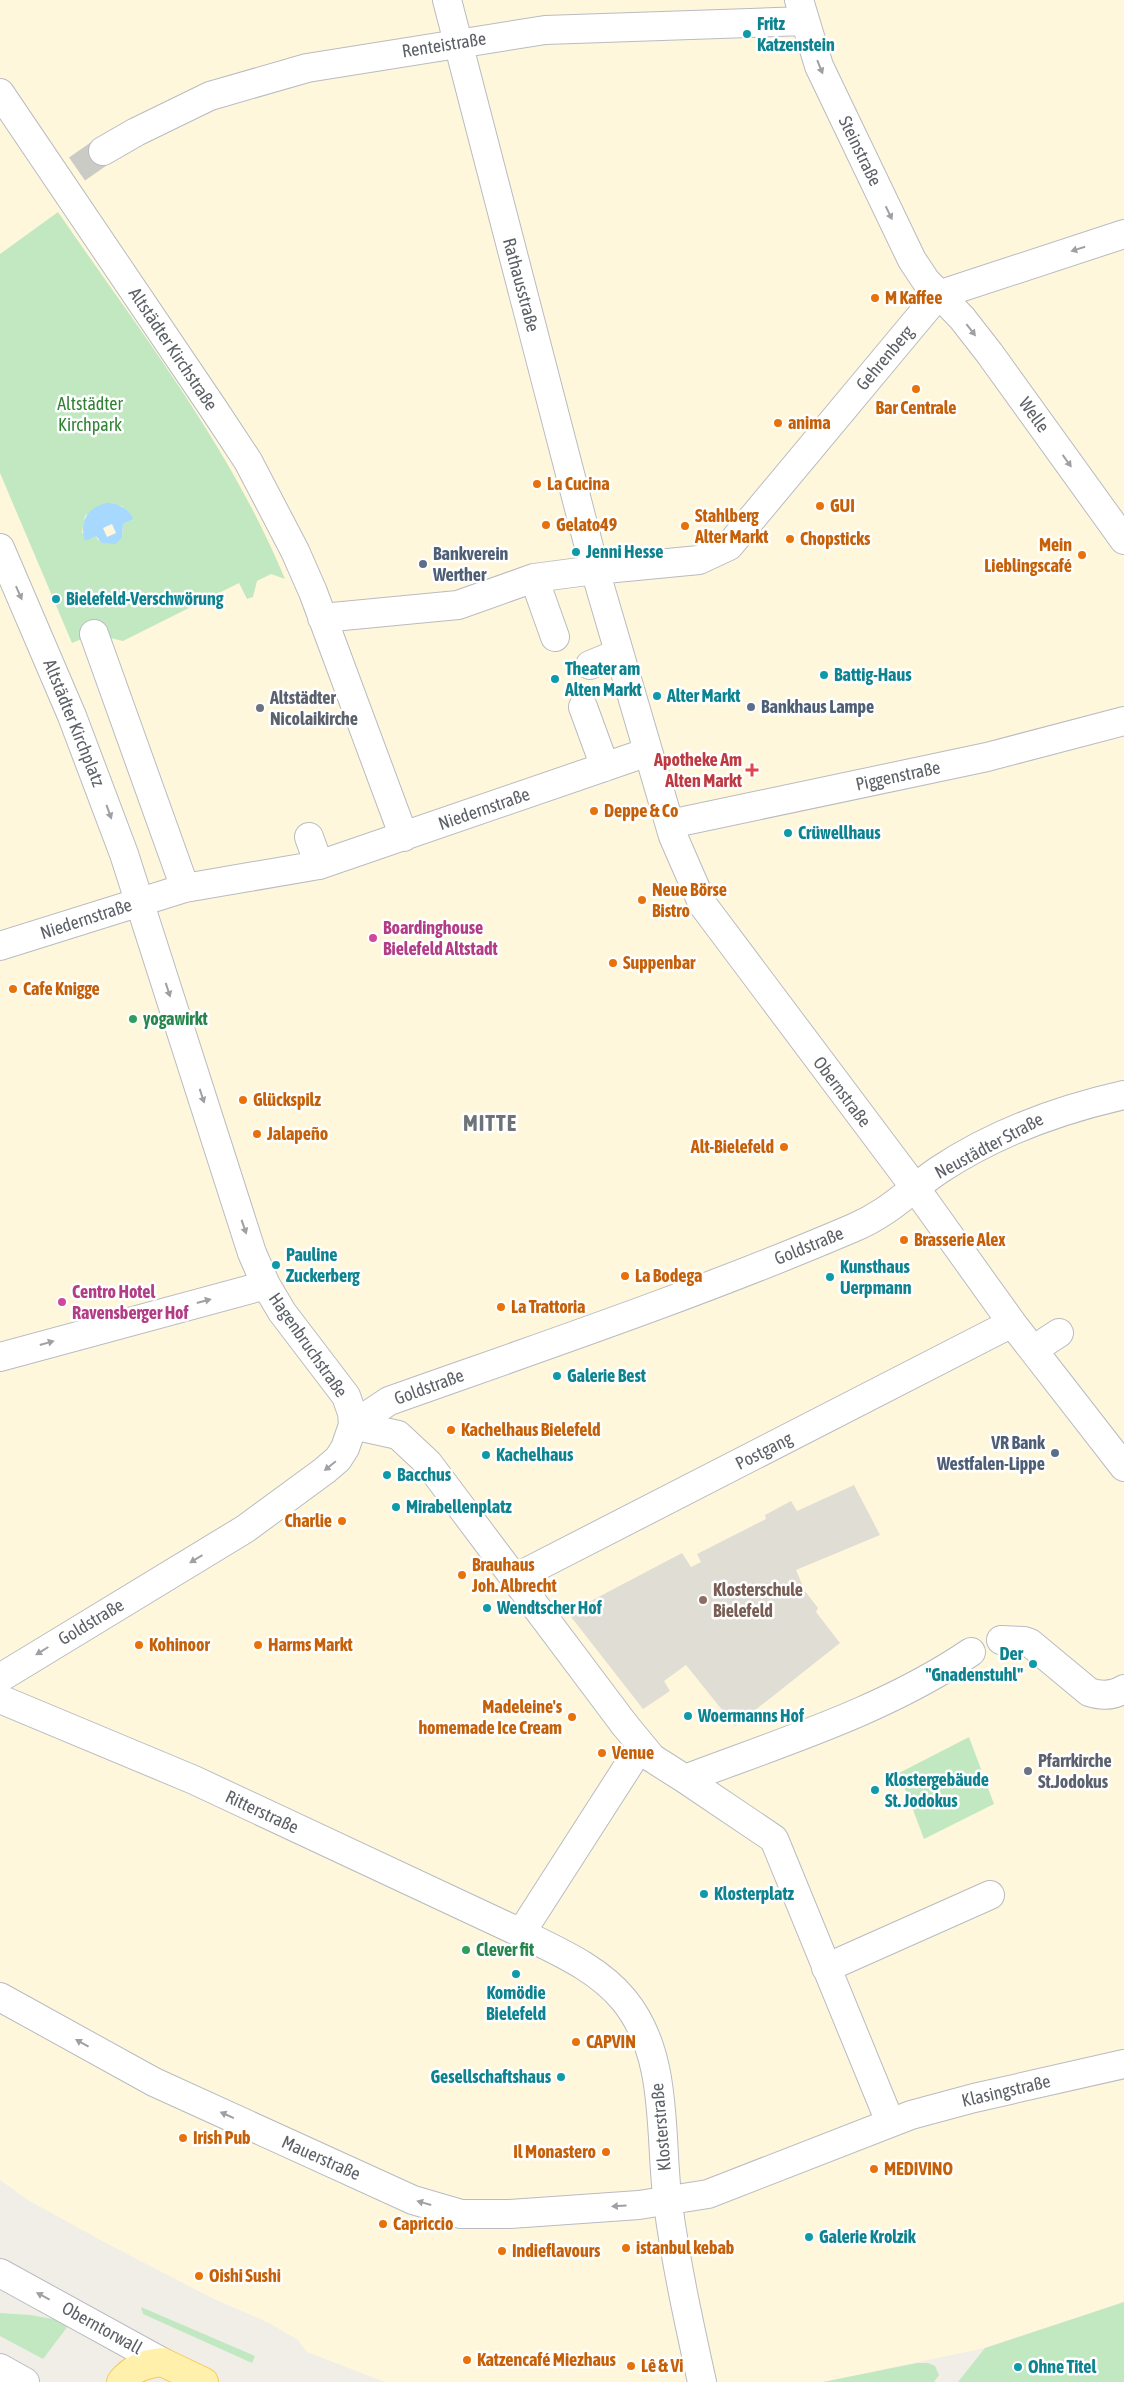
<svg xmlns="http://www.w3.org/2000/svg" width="1124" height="2382" font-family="'Asap Condensed',sans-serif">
<rect width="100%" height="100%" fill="#f0eee6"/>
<path fill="#fff7dc" d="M0 0H1124V2302L985 2348 823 2382H385L307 2352 298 2340 269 2323 212 2298 104 2242 28 2200 0 2180Z"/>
<path fill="#e0ddd4" d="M854 1485 880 1535 796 1570 805 1591 818 1608 816 1612 840 1643 735 1726 686 1665 664 1681 670 1691 643 1709 568 1613 682 1553 691 1567 701 1562 697 1554 766 1519 765 1515 791 1501 797 1511Z"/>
<path fill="#c2e8c1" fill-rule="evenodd" d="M58 212C139 330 230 446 285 579L271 574 257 581 253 597 247 599 239 583 123 641 94 634 72 643 0 473V254ZM106 503 122 506 134 519 123 524 122 538 98 540 96 536 82 533 85 516Z
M969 1737 994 1804 924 1839 899 1773Z
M1124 2302V2382H958L985 2348Z
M141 2307 255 2356 252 2363 143 2314Z
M0 2313 30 2315 71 2322 43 2359 0 2336Z
M917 2363H928L935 2366 939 2375 934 2382H823Z"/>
<path fill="#a7d9ff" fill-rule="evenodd" d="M106 503C119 503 127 508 134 519L123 524 122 538 115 544 102 543 96 536 85 541C79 522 87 508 106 503ZM112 524 116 533 107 537 103 528Z"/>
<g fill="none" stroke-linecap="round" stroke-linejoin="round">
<path stroke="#cbcbc6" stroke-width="28" stroke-dasharray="28 14" stroke-linecap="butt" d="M77 169 103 151"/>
<defs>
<path id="pedestrian" d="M447 0 595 570 699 560 729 546 938 295
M0 93 213 408 248 461 295 551 313 592 404 837
M534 578 555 637
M322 618 458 605 534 578 595 570 673 836 703 905 916 1189 1012 1323 1124 1467
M94 634 185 888
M590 665 619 653
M583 707 605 767
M670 824 987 757 1124 721
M309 837 319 865
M0 946 185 888 319 865 648 752
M1033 1350 1059 1333
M353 1425 389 1401C544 1346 701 1293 853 1228 889 1213 908 1191 939 1170 996 1132 1058 1110 1124 1095
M515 1578 1012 1323
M1001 1640 1024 1641 1030 1643 1089 1692C1101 1696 1113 1696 1124 1689
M624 1724 652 1758 685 1779C782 1742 884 1711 971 1652
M685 1779 774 1839 890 2122
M521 1933 641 1746
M826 1968 990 1895"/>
<path id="minor" d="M799 0 819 66 912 260 926 281 962 318 990 354 1124 540
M103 151 136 132 210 96 307 68 545 30 804 21
M938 295 1124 234
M0 548 72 716 124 854 252 1253 266 1285 282 1312 346 1396 352 1413 353 1425 345 1448 338 1459 324 1471 245 1529 0 1678
M0 1357 266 1285
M353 1425 398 1435 428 1463 624 1724
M0 1699 194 1780 521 1933C557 1951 598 1968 624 2000 670 2056 659 2137 668 2204 676 2264 689 2323 702 2382
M0 1997 154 2082 413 2200 461 2214H510L639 2205 708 2194 911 2115 974 2098 1124 2064"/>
<path id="tertiary" d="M0 2273 162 2362
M0 2368 25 2382"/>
<path id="primary" d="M162 2362 204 2382
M121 2382C132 2368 145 2364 162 2362"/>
</defs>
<use href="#pedestrian" stroke="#b8bbc0" stroke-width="30"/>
<use href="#minor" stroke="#b8bbc0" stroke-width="30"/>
<use href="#tertiary" stroke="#b8bbc0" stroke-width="30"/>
<use href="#primary" stroke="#f7ca58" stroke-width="30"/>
<use href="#pedestrian" stroke="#fff" stroke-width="28"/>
<use href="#minor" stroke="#fff" stroke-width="28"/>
<use href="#tertiary" stroke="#fff" stroke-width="28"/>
<use href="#primary" stroke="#fff1ac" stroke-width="28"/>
</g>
<defs><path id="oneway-solid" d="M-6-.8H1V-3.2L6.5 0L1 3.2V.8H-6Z" transform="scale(1.25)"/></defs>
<g fill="#9ea0a4">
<use href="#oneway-solid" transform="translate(820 67) rotate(68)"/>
<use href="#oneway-solid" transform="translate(889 213) rotate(64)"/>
<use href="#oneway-solid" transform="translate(1078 249) rotate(162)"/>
<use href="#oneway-solid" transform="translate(971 330) rotate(52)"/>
<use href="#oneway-solid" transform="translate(1067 461) rotate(54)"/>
<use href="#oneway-solid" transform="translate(19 593) rotate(66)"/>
<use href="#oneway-solid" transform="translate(109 812) rotate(70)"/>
<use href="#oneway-solid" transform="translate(168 990) rotate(72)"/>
<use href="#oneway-solid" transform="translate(202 1096) rotate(72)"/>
<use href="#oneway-solid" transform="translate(244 1227) rotate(71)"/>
<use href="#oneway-solid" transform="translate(204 1301) rotate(-15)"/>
<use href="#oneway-solid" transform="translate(47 1343) rotate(-16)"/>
<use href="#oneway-solid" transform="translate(330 1466) rotate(141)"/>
<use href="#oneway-solid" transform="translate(196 1559) rotate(149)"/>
<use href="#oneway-solid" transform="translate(42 1651) rotate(148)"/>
<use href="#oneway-solid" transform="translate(82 2043) rotate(-151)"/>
<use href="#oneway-solid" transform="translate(227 2115) rotate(-156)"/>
<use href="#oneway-solid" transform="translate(424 2203) rotate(-164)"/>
<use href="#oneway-solid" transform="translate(619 2206) rotate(176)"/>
<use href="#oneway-solid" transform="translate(43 2296) rotate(-152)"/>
</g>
<g fill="#0f9aa8" stroke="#fff" stroke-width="2">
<circle cx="747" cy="34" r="5"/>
<circle cx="576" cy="552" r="5"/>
<circle cx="56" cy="599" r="5"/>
<circle cx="824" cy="675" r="5"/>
<circle cx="555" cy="679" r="5"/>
<circle cx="657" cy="696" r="5"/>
<circle cx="788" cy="833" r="5"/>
<circle cx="276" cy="1265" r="5"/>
<circle cx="830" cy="1277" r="5"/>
<circle cx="557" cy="1376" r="5"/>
<circle cx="486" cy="1455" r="5"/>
<circle cx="387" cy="1475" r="5"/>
<circle cx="396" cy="1507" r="5"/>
<circle cx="487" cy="1608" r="5"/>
<circle cx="1033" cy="1664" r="5"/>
<circle cx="688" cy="1716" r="5"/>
<circle cx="875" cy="1790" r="5"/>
<circle cx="704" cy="1894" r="5"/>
<circle cx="516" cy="1974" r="5"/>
<circle cx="561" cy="2077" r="5"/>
<circle cx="809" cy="2237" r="5"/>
<circle cx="1018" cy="2367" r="5"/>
</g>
<g fill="#e8710a" stroke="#fff" stroke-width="2">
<circle cx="875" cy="298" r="5"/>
<circle cx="916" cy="389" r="5"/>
<circle cx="778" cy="423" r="5"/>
<circle cx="537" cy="484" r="5"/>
<circle cx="820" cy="506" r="5"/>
<circle cx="546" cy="525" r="5"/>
<circle cx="685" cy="526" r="5"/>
<circle cx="790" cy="539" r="5"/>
<circle cx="1082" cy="555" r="5"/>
<circle cx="594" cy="811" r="5"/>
<circle cx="642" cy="900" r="5"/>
<circle cx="613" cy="963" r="5"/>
<circle cx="13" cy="989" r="5"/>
<circle cx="243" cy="1100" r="5"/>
<circle cx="257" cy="1134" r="5"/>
<circle cx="784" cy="1147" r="5"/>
<circle cx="904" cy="1240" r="5"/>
<circle cx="625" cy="1276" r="5"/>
<circle cx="501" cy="1307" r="5"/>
<circle cx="451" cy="1430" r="5"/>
<circle cx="342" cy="1521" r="5"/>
<circle cx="462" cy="1575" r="5"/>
<circle cx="139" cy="1645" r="5"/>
<circle cx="258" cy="1645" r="5"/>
<circle cx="572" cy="1717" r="5"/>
<circle cx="602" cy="1753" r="5"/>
<circle cx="576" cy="2042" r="5"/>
<circle cx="183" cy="2138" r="5"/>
<circle cx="606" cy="2152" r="5"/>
<circle cx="874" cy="2169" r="5"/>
<circle cx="383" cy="2224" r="5"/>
<circle cx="626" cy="2248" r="5"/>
<circle cx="502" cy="2251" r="5"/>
<circle cx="199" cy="2276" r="5"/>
<circle cx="467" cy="2360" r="5"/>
<circle cx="631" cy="2366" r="5"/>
</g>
<g fill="#5c6f8a" stroke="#fff" stroke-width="2">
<circle cx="423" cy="564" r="5"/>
<circle cx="751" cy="707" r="5"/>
<circle cx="1055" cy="1453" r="5"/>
</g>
<g fill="#6b7280" stroke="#fff" stroke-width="2">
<circle cx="260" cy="708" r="5"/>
<circle cx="1028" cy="1771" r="5"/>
</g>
<path fill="#e0444e" stroke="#fff" stroke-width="2" d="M749.5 762.5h5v5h5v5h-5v5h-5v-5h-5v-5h5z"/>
<g fill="#d1479c" stroke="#fff" stroke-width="2">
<circle cx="373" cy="938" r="5"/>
<circle cx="62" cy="1302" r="5"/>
</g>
<g fill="#2e9e5b" stroke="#fff" stroke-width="2">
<circle cx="133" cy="1019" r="5"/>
<circle cx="466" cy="1950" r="5"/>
</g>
<circle fill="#8d6e63" stroke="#fff" stroke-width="2" cx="703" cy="1600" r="5"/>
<g text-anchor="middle" stroke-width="5" stroke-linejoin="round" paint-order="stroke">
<g font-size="18" font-weight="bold" fill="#0d838f" stroke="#fff" text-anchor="start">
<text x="757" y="30">Fritz<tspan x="757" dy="21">Katzenstein</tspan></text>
<text x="586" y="558">Jenni Hesse</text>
<text x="66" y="605">Bielefeld-Verschwörung</text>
<text x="565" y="675">Theater am<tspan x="565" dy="21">Alten Markt</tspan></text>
<text x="834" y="681">Battig-Haus</text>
<text x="667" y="702">Alter Markt</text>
<text x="798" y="839">Crüwellhaus</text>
<text x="286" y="1261">Pauline<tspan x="286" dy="21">Zuckerberg</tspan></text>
<text x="840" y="1273">Kunsthaus<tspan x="840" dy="21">Uerpmann</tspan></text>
<text x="567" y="1382">Galerie Best</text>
<text x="496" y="1461">Kachelhaus</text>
<text x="397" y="1481">Bacchus</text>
<text x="406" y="1513">Mirabellenplatz</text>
<text x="497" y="1614">Wendtscher Hof</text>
<text x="1023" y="1660" text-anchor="end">Der<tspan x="1023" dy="21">"Gnadenstuhl"</tspan></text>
<text x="698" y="1722">Woermanns Hof</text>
<text x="885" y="1786">Klostergebäude<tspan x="885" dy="21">St. Jodokus</tspan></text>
<text x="714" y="1900">Klosterplatz</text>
<text x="516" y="1999" text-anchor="middle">Komödie<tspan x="516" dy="21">Bielefeld</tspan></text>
<text x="551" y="2083" text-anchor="end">Gesellschaftshaus</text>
<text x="819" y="2243">Galerie Krolzik</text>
<text x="1028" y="2373">Ohne Titel</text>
</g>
<g font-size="18" fill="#5d6167" stroke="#fff">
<text transform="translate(444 45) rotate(-9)" y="6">Renteistraße</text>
<text transform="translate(860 151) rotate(64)" y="6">Steinstraße</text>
<text transform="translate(521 285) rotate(75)" y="6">Rathausstraße</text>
<text transform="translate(173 349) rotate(56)" y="6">Altstädter Kirchstraße</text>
<text transform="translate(885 358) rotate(-50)" y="6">Gehrenberg</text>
<text transform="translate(1034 415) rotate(54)" y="6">Welle</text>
<text transform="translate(74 723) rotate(68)" y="6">Altstädter Kirchplatz</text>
<text transform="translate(898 776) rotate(-12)" y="6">Piggenstraße</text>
<text transform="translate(484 809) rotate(-19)" y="6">Niedernstraße</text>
<text transform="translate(86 919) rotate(-18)" y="6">Niedernstraße</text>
<text transform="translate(842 1092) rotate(53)" y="6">Obernstraße</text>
<text transform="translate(989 1146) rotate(-28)" y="6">Neustädter Straße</text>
<text transform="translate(809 1246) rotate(-22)" y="6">Goldstraße</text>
<text transform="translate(308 1345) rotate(55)" y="6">Hagenbruchstraße</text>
<text transform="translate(429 1387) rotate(-20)" y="6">Goldstraße</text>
<text transform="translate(764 1451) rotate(-27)" y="6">Postgang</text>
<text transform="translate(91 1622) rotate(-31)" y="6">Goldstraße</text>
<text transform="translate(262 1812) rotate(25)" y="6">Ritterstraße</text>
<text transform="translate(1006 2091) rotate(-13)" y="6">Klasingstraße</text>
<text transform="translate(661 2127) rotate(-95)" y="6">Klosterstraße</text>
<text transform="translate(321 2158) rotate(24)" y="6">Mauerstraße</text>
<text transform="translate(102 2328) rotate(29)" y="6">Oberntorwall</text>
</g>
<g font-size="18" font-weight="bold" fill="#c56008" stroke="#fff" text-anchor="start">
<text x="885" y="304">M Kaffee</text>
<text x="916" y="414" text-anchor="middle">Bar Centrale</text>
<text x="788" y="429">anima</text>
<text x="547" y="490">La Cucina</text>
<text x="830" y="512">GUI</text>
<text x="695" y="522">Stahlberg<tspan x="695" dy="21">Alter Markt</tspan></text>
<text x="556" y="531">Gelato49</text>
<text x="800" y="545">Chopsticks</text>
<text x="1072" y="551" text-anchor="end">Mein<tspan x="1072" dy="21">Lieblingscafé</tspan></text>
<text x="604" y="817">Deppe &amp; Co</text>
<text x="652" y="896">Neue Börse<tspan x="652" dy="21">Bistro</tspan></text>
<text x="623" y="969">Suppenbar</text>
<text x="23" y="995">Cafe Knigge</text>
<text x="253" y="1106">Glückspilz</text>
<text x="267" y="1140">Jalapeño</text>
<text x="774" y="1153" text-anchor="end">Alt-Bielefeld</text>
<text x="914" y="1246">Brasserie Alex</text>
<text x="635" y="1282">La Bodega</text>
<text x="511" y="1313">La Trattoria</text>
<text x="461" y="1436">Kachelhaus Bielefeld</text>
<text x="332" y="1527" text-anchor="end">Charlie</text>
<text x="472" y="1571">Brauhaus<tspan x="472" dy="21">Joh. Albrecht</tspan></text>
<text x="149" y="1651">Kohinoor</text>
<text x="268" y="1651">Harms Markt</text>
<text x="562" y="1713" text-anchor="end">Madeleine's<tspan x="562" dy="21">homemade Ice Cream</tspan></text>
<text x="612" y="1759">Venue</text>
<text x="586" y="2048">CAPVIN</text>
<text x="193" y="2144">Irish Pub</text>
<text x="596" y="2158" text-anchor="end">Il Monastero</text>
<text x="884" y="2175">MEDIVINO</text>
<text x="393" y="2230">Capriccio</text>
<text x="636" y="2254">istanbul kebab</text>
<text x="512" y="2257">Indieflavours</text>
<text x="209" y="2282">Oishi Sushi</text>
<text x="477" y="2366">Katzencafé Miezhaus</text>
<text x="641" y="2372">Lê &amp; Vi</text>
</g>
<g font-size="18" fill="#308234" stroke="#fff">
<text x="90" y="410">Altstädter<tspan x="90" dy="21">Kirchpark</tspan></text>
</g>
<g font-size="18" font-weight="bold" fill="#4e5e75" stroke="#fff" text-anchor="start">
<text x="433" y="560">Bankverein<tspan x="433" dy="21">Werther</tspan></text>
<text x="761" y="713">Bankhaus Lampe</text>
<text x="1045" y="1449" text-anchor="end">VR Bank<tspan x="1045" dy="21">Westfalen-Lippe</tspan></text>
</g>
<g font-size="18" font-weight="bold" fill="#5b616d" stroke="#fff" text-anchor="start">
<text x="270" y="704">Altstädter<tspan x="270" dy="21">Nicolaikirche</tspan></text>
<text x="1038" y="1767">Pfarrkirche<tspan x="1038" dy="21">St.Jodokus</tspan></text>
</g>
<g font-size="18" font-weight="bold" fill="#be3a42" stroke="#fff" text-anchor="end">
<text x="742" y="766">Apotheke Am<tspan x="742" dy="21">Alten Markt</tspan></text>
</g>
<g font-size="18" font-weight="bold" fill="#b23c85" stroke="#fff" text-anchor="start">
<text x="383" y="934">Boardinghouse<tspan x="383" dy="21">Bielefeld Altstadt</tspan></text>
<text x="72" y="1298">Centro Hotel<tspan x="72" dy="21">Ravensberger Hof</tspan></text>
</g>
<g font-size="18" font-weight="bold" fill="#27864d" stroke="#fff" text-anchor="start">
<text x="143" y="1025">yogawirkt</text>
<text x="476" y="1956">Clever fit</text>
</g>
<g font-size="18" font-weight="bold" fill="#785e54" stroke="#fff" text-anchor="start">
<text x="713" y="1596">Klosterschule<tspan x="713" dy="21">Bielefeld</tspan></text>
</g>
<g font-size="22" font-weight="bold" letter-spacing="1" fill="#6e7379" stroke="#fff">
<text x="490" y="1131">MITTE</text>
</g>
</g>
</svg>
